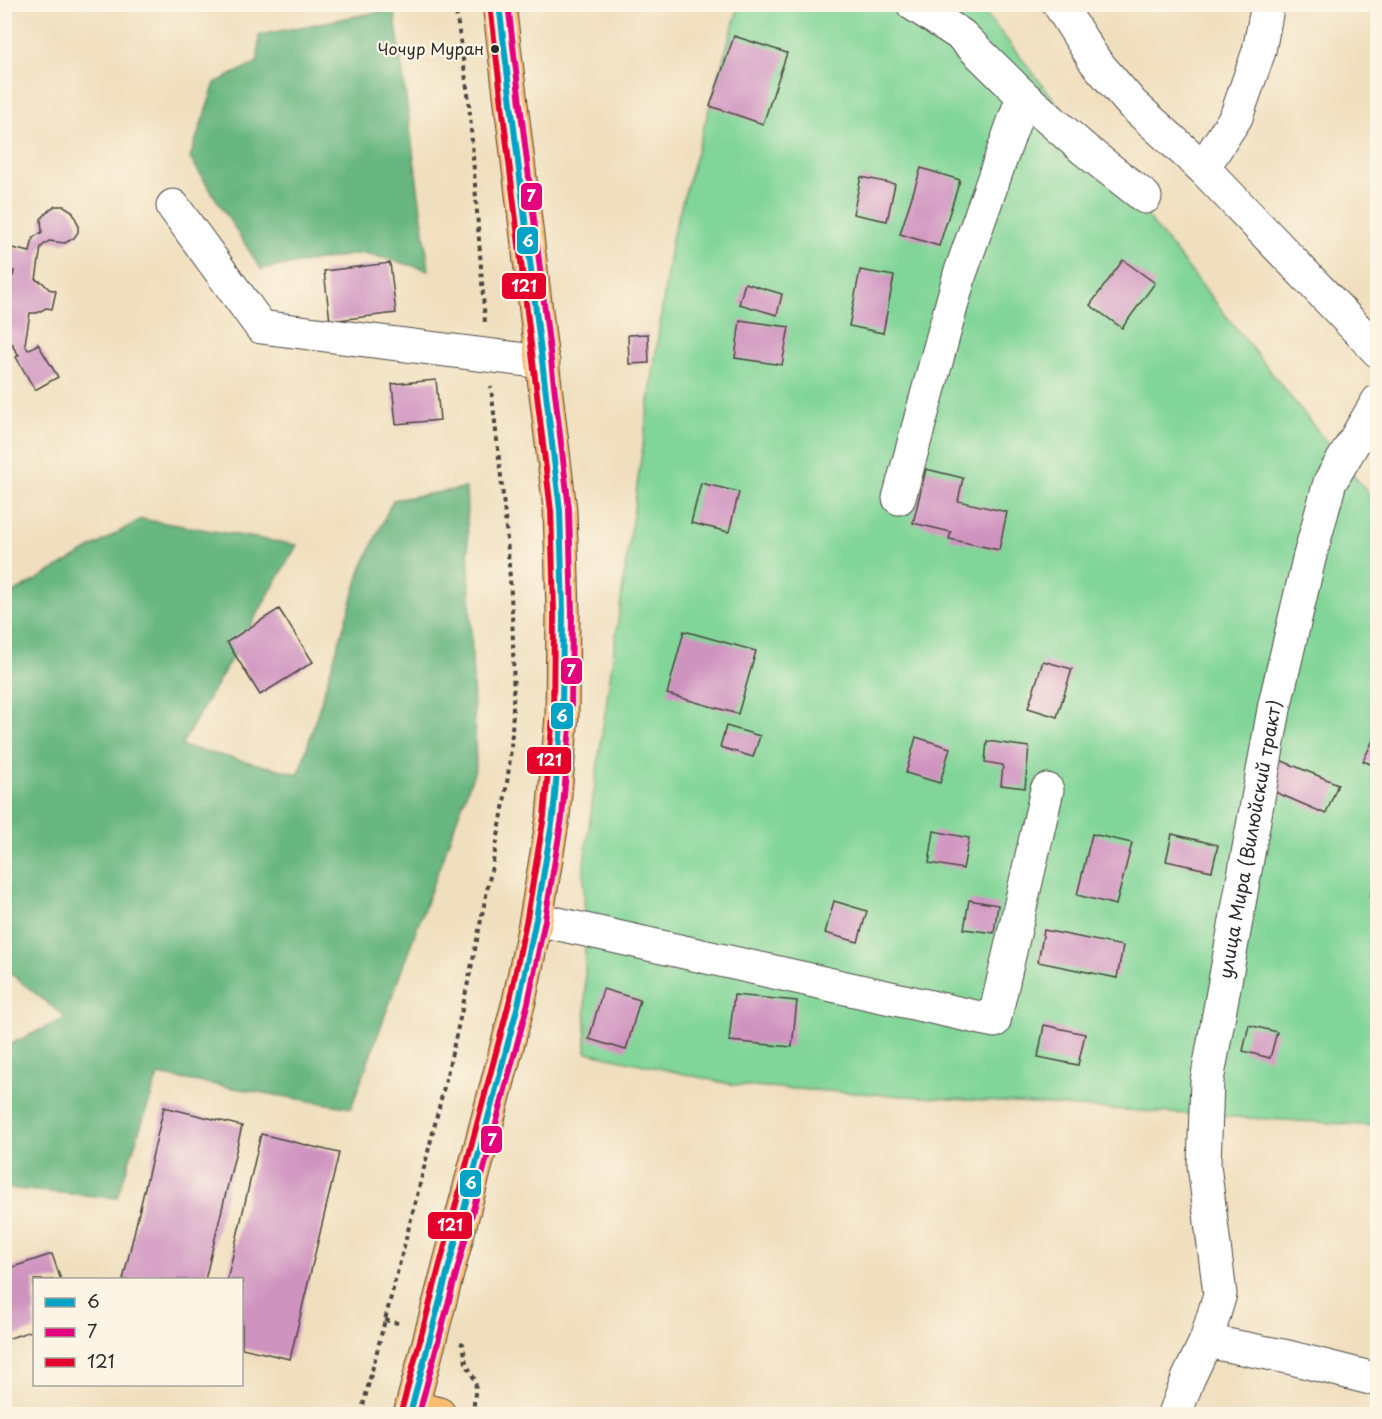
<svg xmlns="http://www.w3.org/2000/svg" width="1382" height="1419" font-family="'Playpen Sans',sans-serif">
<rect width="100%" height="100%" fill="#fcf5e5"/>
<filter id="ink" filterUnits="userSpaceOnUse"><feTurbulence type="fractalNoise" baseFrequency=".0167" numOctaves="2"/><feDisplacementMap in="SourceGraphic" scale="12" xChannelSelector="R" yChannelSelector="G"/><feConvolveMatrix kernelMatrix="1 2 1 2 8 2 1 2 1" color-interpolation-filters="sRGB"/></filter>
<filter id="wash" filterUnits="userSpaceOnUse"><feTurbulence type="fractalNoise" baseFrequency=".008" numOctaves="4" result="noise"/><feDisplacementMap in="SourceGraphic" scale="24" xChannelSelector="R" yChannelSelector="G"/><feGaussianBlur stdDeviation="1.35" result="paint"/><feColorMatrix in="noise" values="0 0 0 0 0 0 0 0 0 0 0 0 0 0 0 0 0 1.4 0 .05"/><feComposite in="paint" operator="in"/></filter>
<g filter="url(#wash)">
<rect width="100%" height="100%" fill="#f0dfbe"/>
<path fill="#81d598" stroke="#568062" stroke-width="1.5" d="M739 5H979L1347 468 1377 503V1126L734 1085 586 1052 584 863 672 238Z"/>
<path fill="#68b680" stroke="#4a7056" stroke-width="1.5" d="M394 9 429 270 364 253 261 269 190 158 215 83 258 62 259 35Z
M466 488 476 767 351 1108 158 1075 117 1198 5 1188 4 1047 66 1018 5 969V598L141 519 297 545 181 746 299 774 361 570 393 500Z"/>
<g id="blocks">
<path fill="#cf93c0" d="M734 36 787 53 763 124 710 106Z
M921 168 960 180 939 246 900 234Z
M861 177 895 184 887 221 853 214Z
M55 206H64L72 211 78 224V232L74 238 65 243 49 241 41 247 36 280 42 282 49 289 56 291 52 309 46 308 37 313H30L25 344 28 350 38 344 58 377 35 390 16 357 19 355 13 347V344L4 342V320L7 309H4V286H7L9 275 13 276 14 271 4 270V259L7 247 30 252 33 238 42 232 41 219 50 209Z
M1123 260 1155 283 1122 328 1090 305Z
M390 263 396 313 330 321 324 271Z
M860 270 894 276 883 333 849 326Z
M745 283 782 294 777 315 739 304Z
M740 320 789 327 782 365 735 358Z
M648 334 649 363 629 364 628 335Z
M436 380 440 420 396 424 392 384Z
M926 469 963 478 958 501 1007 512 999 550 949 539 951 532 913 523Z
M701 483 739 492 729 532 691 523Z
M279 609 313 662 260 695 227 642Z
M684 631 756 651 738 714 667 694Z
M1043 661 1072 669 1057 717 1028 708Z
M726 726 760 736 753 757 720 747Z
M1378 730V767L1363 761Z
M916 737 950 748 940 783 906 773Z
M987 741 1029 747 1025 788 1001 785 1003 765 985 762Z
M1280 760 1338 784 1326 814 1268 789Z
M934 831 969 838 963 869 929 863Z
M1092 834 1132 843 1116 905 1077 895Z
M1172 834 1218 845 1212 871 1166 861Z
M1377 870H1378V900L1370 897Z
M969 900 998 905 994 933 964 929Z
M834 901 867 911 858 942 825 933Z
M1044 930 1123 946 1117 978 1038 962Z
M603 989 640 1000 626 1050 589 1039Z
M734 995 797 1001 792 1047 729 1041Z
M1044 1025 1085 1034 1078 1065 1038 1057Z
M1249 1025 1277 1032 1270 1058 1243 1051Z
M164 1107 242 1126 205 1280H123Z
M261 1134 339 1153 290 1359 242 1348V1280H227Z
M52 1254 61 1280H34V1330L4 1340V1270Z"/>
</g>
</g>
<g filter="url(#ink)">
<use href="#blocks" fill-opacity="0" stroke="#494641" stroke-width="1.5"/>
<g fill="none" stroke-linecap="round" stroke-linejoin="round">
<defs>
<g id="minor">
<path d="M913 4 961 35 1023 96 1085 150 1145 197"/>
<path d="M1059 4 1095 61 1132 104 1203 168 1378 351"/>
<path d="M1203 168 1236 117 1259 51 1268 4"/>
<path d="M173 206 261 327 543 362"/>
<path d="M899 498 960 274 1023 96"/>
<path d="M536 919 994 1021 1047 790"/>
<path d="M1206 1341 1288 1357 1378 1380"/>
<path id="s1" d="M1175 1414 1188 1379 1206 1341 1220 1294 1204 1165 1207 1081 1275 704 1309 559 1330 482 1378 401"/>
</g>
<path id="major" d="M412 1407 439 1414
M410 1414 519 1001 536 919 553 817 562 715 563 612 560 510 499 4"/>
</defs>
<use href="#minor" stroke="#494641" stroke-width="35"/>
<use href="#major" stroke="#494641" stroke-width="35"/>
<path stroke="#494641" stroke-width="4" stroke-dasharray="4.5 4.5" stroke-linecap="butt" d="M455 4 469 101 485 323
M385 1320 402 1324
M460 1343 463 1344 466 1363 476 1382 473 1414
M361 1414C401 1255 445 1096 478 935 491 868 508 801 512 733 518 617 504 502 491 387"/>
<use href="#minor" stroke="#fff" stroke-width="33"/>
<use href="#major" stroke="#febc70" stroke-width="33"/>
<defs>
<path id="bus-1" d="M410 1414 519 1001 536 919 553 817 562 715 563 612 560 510 499 4"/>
<path id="bus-2" d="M419 1414 528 1003 545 920 562 818 571 716 572 612 569 509 508 4"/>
<path id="bus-3" d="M401 1412 510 999 527 917 544 816 553 715 554 612 551 511 490 5"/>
</defs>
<use href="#bus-1" stroke="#fcf5e5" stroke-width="10"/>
<use href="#bus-2" stroke="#fcf5e5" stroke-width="10"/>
<use href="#bus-3" stroke="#fcf5e5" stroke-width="10"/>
<use href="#bus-1" stroke="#02a3c6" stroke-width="6"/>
<use href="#bus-2" stroke="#e5007d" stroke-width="6"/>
<use href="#bus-3" stroke="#e4002b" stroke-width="6"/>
</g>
</g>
<circle fill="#2b2b2b" stroke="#fcf5e5" stroke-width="2" cx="495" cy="49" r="5"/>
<g text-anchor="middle" stroke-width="4.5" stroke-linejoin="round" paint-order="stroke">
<g font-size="16" fill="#2b2b2b" stroke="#fcf5e5" text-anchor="end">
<text x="484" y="55">Чочур Муран</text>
</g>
<g font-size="18" fill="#2b2b2b" stroke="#fcf5e5">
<text dy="6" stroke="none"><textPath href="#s1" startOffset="588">улица Мира (Вилюйский тракт)</textPath></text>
</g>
</g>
<g stroke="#fcf5e5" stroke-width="2">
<rect x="520" y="182" width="23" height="29" rx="6" fill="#e5007d"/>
<rect x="516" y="226" width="23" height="29" rx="6" fill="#02a3c6"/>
<rect x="501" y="272" width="46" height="28" rx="6" fill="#e4002b"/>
<rect x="560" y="657" width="23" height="28" rx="6" fill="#e5007d"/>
<rect x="550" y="702" width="24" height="28" rx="6" fill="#02a3c6"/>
<rect x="526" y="746" width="46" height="29" rx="6" fill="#e4002b"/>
<rect x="480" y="1125" width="23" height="29" rx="6" fill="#e5007d"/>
<rect x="459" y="1169" width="23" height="29" rx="6" fill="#02a3c6"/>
<rect x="427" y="1211" width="46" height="29" rx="6" fill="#e4002b"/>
</g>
<g font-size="16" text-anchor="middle" font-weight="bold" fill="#fff">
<text x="531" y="202">7</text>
<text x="528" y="247">6</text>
<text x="524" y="292">121</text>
<text x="571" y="677">7</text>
<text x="562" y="722">6</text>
<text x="549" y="766">121</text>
<text x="492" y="1146">7</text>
<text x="471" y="1189">6</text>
<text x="450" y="1231">121</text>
</g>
<rect width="1382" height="1419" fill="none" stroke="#fcf5e5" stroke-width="24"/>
<rect x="33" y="1278" width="210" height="108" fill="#fcf5e5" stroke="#a8a49b" stroke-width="1.5"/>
<rect x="45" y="1298" width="30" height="9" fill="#02a3c6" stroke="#a8a49b" stroke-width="1.5"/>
<text x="87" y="1308" font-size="18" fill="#2b2b2b">6</text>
<rect x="45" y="1328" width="30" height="9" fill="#e5007d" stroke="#a8a49b" stroke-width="1.5"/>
<text x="87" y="1338" font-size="18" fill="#2b2b2b">7</text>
<rect x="45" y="1358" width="30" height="9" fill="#e4002b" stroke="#a8a49b" stroke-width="1.5"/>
<text x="87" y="1368" font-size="18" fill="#2b2b2b">121</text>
</svg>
